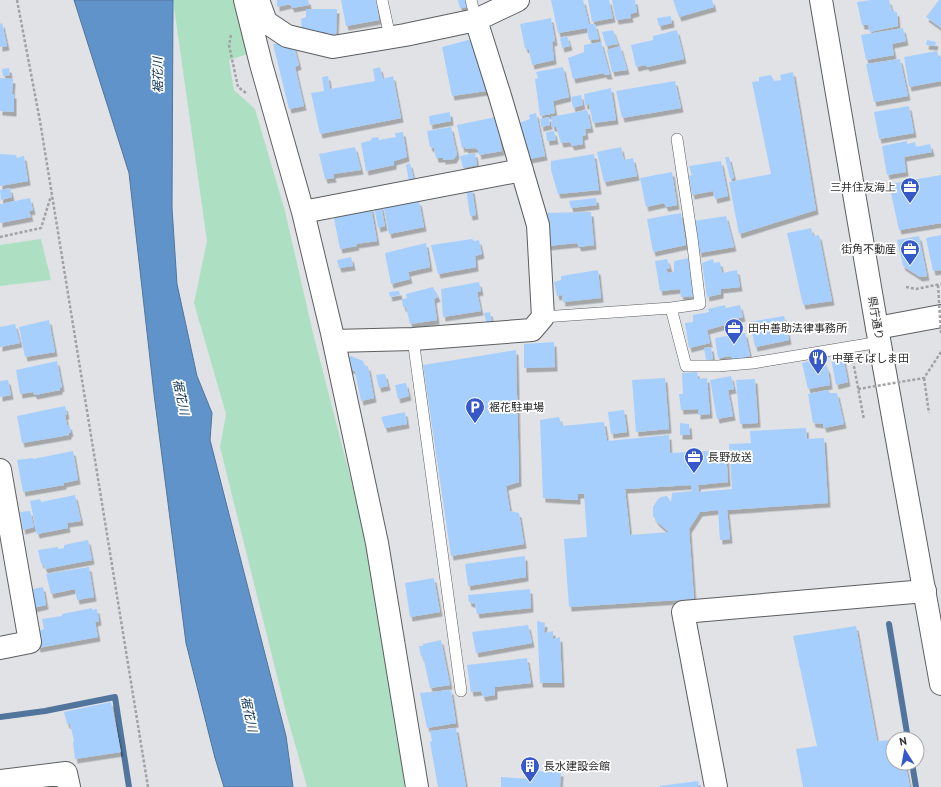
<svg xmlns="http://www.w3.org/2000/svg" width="941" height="787" font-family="'PT Sans','Noto Sans JP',sans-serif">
<defs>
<filter id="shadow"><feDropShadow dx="2.5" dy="4.5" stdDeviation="0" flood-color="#0004"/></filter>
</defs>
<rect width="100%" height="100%" fill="#e0e2e5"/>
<path fill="#ade0c3" d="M173 0H239L251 53 229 60 234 90 255 109 285 211 313 333 368 546 405 787H307L286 712 220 447 226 414 194 303 207 241Z
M41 239 51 280 0 286V245Z"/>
<path fill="#6093ca" stroke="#51759c" d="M74 0H173L172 208 177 284 197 376 212 413 210 440 286 736 293 787H224L215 758 186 643 154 394 129 173Z"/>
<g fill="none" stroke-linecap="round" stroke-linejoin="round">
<path stroke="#51759c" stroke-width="6" d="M889 624 908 739
M0 717 45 711 115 697 129 787
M912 763 916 787"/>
</g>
<path fill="#a7cffe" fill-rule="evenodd" filter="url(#shadow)" d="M277 0H308L309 5 292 8 290 4 277 7Z
M341 0H376L379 20 346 26Z
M458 0H466L468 7 460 8Z
M551 0H583L589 24H595L599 39 589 40 587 28 558 33Z
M588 0H609L613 18 592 22Z
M612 0H635L637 12 630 14 631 18 616 20Z
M673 0H712L714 7 679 17Z
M871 0H889L892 11 897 12 898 26 870 32 868 25H862L857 2Z
M939 0H941V28L926 17Z
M306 9H337L336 35 326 34 325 32H302L301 19 306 17Z
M671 16 672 23 659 26 657 18Z
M551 18 555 41 552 42 554 60 532 65 529 50 525 48 520 24Z
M2 23 7 46 0 47V24Z
M903 28 906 41 892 44 894 55 866 60 861 35Z
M613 30 618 44 606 46 602 32Z
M677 30 684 59 647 67 646 65 636 67 631 45 653 40V36Z
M567 36 570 46 562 48 560 38Z
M472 39 486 91 452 96 442 47Z
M927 40 936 42 935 46 926 45Z
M293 42 299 65 295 67 304 106 289 109 273 44Z
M601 42 610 75H605L604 73 573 79 568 58 584 52V45Z
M620 46 627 70 612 72 607 50Z
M937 51 939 57H941V81L909 87 904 57Z
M900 59 908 96 874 102 866 64Z
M380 67 383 79 393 76 401 118 320 134 311 93 324 91 322 77 328 76 330 89 375 81 373 69Z
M563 67 569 97 553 101 555 113 540 116 535 79 538 78 536 72Z
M9 68 10 75 3 76 2 69Z
M793 72 816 210 739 234 729 182 771 174 752 82 759 81V77L771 75 774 81 781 80 780 75Z
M0 78 13 79 12 94H14V112L0 111Z
M675 81 681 108 622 118 616 91Z
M611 88 616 120 593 123 589 104 585 105 584 94Z
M581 95 583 105 573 108 571 97Z
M909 106 914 133 879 139 874 112Z
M587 110 591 128 585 129 586 135 582 136 583 144 572 146 570 142 561 143 556 127H552L551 117Z
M450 112 451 121 430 125 429 116Z
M536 113 545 156 529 159 519 123 530 119 529 115Z
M496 117 502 151 479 155 478 150 475 148 466 149 465 147 462 148 457 125Z
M549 117 550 125 541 127 540 119Z
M451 127 457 154 454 159 443 160V158H436L434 148 430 147 427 131Z
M554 131 556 140 547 141 546 132Z
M403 132 407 157 394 161V165L366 171 361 143 372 140 371 138 378 137 379 140 396 137 395 133Z
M907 141V144L915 142 916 147 930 144 932 152 904 157 906 172 887 175 882 146Z
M355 147 361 170 333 174 334 178 325 179 319 154Z
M621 147 624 160 633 158 637 176 604 182 597 152Z
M475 153 477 165 463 168 460 156Z
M0 154 16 155 17 158 24 156 28 181 0 186Z
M594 154 599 190 558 194 551 170V161Z
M725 157H729L734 178 730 179Z
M721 161 728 196 715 199 713 191 692 195 689 176 692 175 689 166Z
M410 163 414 180 409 181 406 165Z
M672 172 677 205 666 207 664 203 646 207 640 178Z
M941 175V223L899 230 889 184Z
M10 188 12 197 1 200 0 190Z
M466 188 472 189 476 215 470 216Z
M30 198 33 210 29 211 31 217 0 223V204Z
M596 198 597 205 571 208 569 201Z
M419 201 424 227 389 234 384 208Z
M381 205 385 226 378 228 374 206Z
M371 207 377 241 356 244 357 246 340 249 333 213Z
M591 212 594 245 579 247 577 243 547 246 544 213Z
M681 213 686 245 653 252 647 219Z
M726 216 734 247 699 253 694 221Z
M811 228 813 236 819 235 832 301 803 305 787 233Z
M941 235V270L933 271 926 238Z
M919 236 927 276 920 277 903 266 897 240Z
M472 239 474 241 479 240 482 254 475 256 476 267 438 274 431 245Z
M426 243 430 267 408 272 410 279 391 284 385 253Z
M351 257 353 266 339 268 337 260Z
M689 258 695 296 681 297 680 289 660 291 655 261 667 259 670 268 666 269 668 273 674 272V261Z
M713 259 714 263 720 262 722 273 737 270 740 287 721 289V294L707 297 702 263Z
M598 270 601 298 563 302 562 295 557 296 554 282 561 280V276Z
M479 282 481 291 477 292 481 311 443 317 441 289Z
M433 287 438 297 434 299 437 320 410 324 406 307H403L402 299 407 298 406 294Z
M399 291 400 295 390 297 389 292Z
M725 305 726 308 740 305 743 317 728 321V324L707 330 710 343 689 348 685 323 693 322V315L709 312 708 309Z
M490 312 492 323 487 324 484 313Z
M784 316 789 340 755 347 750 322Z
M49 320 55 352 25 357 19 327Z
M15 324 20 343 0 347V327Z
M745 333 750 356 734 360 730 356 718 358 715 338Z
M554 342 555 367 524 368V344Z
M711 347 713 359 706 360 704 348Z
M516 350 519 482 506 486 510 511 519 513 524 544 451 556 423 365Z
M351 356 363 361 365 367 368 366 374 398 361 401 355 372 352 369 347 370 345 357Z
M843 357 848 382 836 385 831 358Z
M822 358 828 370 830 385 808 389 802 363Z
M57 361 62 387 60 388V390L35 395 33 392 20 394 16 370Z
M697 372 698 379 707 378 710 414 698 415V409L681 410 679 394H683L682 373Z
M385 374 388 386 379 388 376 375Z
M731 376 734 389 728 390 733 416 717 419 710 380Z
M665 378 669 429 636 432 632 380Z
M755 379 758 423 740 424 736 380Z
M8 380 11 395 0 397V381Z
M406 383 409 396 398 399 395 385Z
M828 390 830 393H837L844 424 824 428 823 424 813 423 808 394Z
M65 406 67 415H65L67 425H69L71 432 69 433V435L22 443 17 416Z
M624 410 627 432 611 434 608 412Z
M405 412 407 424 385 428 381 417Z
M559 417 562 426 604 422 607 441 669 435 670 453 726 450 728 482 698 485 699 492 732 489 729 444 751 443 750 431 806 428 807 439 824 438 828 503 727 510 730 539 720 540 718 510 700 512 689 529 694 599 569 607 564 539 587 537 584 494H578V500L543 498 540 420ZM691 485 692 491 672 493 671 502 667 496 661 497 658 499 653 507V516L657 522 669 532 630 535 625 489Z
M680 423 689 424 690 435H680Z
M73 451 78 480 64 483V485L23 492 17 460 33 458V459Z
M75 495 81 521 67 523 68 528 37 534 30 501 40 499 41 502Z
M30 511 34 527 23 530 20 512Z
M88 540 92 560 45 569 43 563 41 564 38 550 58 547V549L64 548V545Z
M525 556 526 577 468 586 465 564Z
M89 567 94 597 77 600 75 589 51 594 46 574Z
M434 578 440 612 410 617 405 583Z
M43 587 46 605 33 608 28 590Z
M530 589 531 608 477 614 475 604 469 602 468 595Z
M92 608V610L97 609 99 621 95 622 98 637 38 648 35 632 44 629 42 619 62 616V614Z
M537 621 545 623 544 633 553 631V639L560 637 562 683H540Z
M528 625 532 643 476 653 472 632Z
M856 626 877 741 893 740V763H905L910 787H803L796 749 817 746 793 636Z
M441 640 450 685 430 688 423 656 421 657 419 646H423V644Z
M527 658 531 683 495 687V695L483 697 481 691 471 692 467 665Z
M451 690 456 723 427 728 420 693Z
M111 702 121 752 75 759 73 742 74 741 70 724H67L64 712Z
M456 728 466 787H438L430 742 432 741 430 731Z
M533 771 561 772 560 787H501V777L532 779Z
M698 781 699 787H660V786Z"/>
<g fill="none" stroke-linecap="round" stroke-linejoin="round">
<defs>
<path id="lane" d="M382 0 390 37
M471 0 476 20
M671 308 700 304 692 238 677 139
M543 317 671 308 686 366H718L753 363 880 342
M413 339 461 691"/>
<path id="street" d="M245 0 261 64 303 212 332 333 377 543 417 787
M258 0 266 22 287 36 333 47 405 35 476 20 518 0
M303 212 522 170
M334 341 413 339 532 330 543 317 538 225 500 96 476 20
M0 470 30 642 0 648
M0 781 66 773 69 787
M716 787 683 612 925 591"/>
<path id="secondary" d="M877 328 941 316"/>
<path id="highway" d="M821 0 877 328 941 684"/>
</defs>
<use href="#lane" stroke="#5c5e60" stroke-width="12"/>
<use href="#street" stroke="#5c5e60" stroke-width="24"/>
<use href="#secondary" stroke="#5c5e60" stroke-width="24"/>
<use href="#highway" stroke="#5c5e60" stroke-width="24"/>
<path stroke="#a1a2a5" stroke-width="2.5" stroke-dasharray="3 2" stroke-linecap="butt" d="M17 0 40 121 148 787
M231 35 229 45 238 87 246 93
M0 237 41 228 51 196
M906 287 916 289 941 284
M853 361 864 420
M924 378 929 413"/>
<use href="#lane" stroke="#fff" stroke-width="11"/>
<use href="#street" stroke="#fff" stroke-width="22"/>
<use href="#secondary" stroke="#fff" stroke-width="22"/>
<use href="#highway" stroke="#fff" stroke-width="22"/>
<path stroke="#a1a2a5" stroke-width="2.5" stroke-dasharray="3 2" stroke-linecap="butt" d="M938 285 941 333
M858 389 924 378 941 352"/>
</g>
<defs>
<symbol id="office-pin" viewBox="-11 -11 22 30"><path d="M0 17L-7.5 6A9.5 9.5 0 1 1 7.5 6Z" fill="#3658c9" stroke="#fff"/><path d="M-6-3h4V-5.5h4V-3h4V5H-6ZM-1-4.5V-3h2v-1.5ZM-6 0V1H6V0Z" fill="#fff"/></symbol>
<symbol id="restaurant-pin" viewBox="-11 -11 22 30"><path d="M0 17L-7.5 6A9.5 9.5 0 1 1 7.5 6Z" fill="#3658c9" stroke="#fff"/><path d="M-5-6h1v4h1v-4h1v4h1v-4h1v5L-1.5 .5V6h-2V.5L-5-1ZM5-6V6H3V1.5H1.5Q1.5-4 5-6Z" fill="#fff"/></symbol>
<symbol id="parking-pin" viewBox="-11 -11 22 30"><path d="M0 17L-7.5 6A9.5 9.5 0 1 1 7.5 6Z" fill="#3658c9" stroke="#fff"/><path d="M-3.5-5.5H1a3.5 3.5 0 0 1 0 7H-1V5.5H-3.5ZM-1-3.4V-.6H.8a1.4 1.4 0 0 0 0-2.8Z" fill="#fff"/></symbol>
<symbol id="building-pin" viewBox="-11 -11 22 30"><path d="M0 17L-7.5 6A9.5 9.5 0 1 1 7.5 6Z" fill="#3658c9" stroke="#fff"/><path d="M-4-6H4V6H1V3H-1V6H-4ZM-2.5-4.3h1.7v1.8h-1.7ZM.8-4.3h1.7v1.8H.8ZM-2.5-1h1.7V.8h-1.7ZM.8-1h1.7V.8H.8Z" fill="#fff"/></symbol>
</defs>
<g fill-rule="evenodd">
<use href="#office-pin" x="899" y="176" width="22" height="30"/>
<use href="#office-pin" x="899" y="238" width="22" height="30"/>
<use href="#office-pin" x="723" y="317" width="22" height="30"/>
<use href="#restaurant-pin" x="807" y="347" width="22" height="30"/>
<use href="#parking-pin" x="464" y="396" width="22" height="30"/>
<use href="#office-pin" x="683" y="446" width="22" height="30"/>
<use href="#building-pin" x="519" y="755" width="22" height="30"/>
</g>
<g text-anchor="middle" stroke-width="3.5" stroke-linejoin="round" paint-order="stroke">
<g font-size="11" fill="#2e2e2f" stroke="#fff" text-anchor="start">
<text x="896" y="191" text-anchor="end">三井住友海上</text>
<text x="896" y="253" text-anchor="end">街角不動産</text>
<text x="748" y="332">田中善助法律事務所</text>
<text x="832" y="362">中華そばしま田</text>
<text x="489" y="411">裾花駐車場</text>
<text x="708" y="461">長野放送</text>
<text x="544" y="770">長水建設会館</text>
</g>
<g font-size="11" fill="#2e2e2f" stroke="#fff">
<text transform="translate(876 318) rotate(80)" y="4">県庁通り</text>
</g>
<g font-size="12" font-style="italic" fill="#062d50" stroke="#fff">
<text transform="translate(158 75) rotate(-91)" y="4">裾花川</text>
<text transform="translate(181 397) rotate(78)" y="4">裾花川</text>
<text transform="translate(249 714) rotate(78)" y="4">裾花川</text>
</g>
</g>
<g transform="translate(905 751) rotate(349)"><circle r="19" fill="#ffffff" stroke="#ababac"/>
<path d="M0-3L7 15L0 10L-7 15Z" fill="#3658c9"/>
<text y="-6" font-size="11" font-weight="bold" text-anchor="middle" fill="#2e2e2f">N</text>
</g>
</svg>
